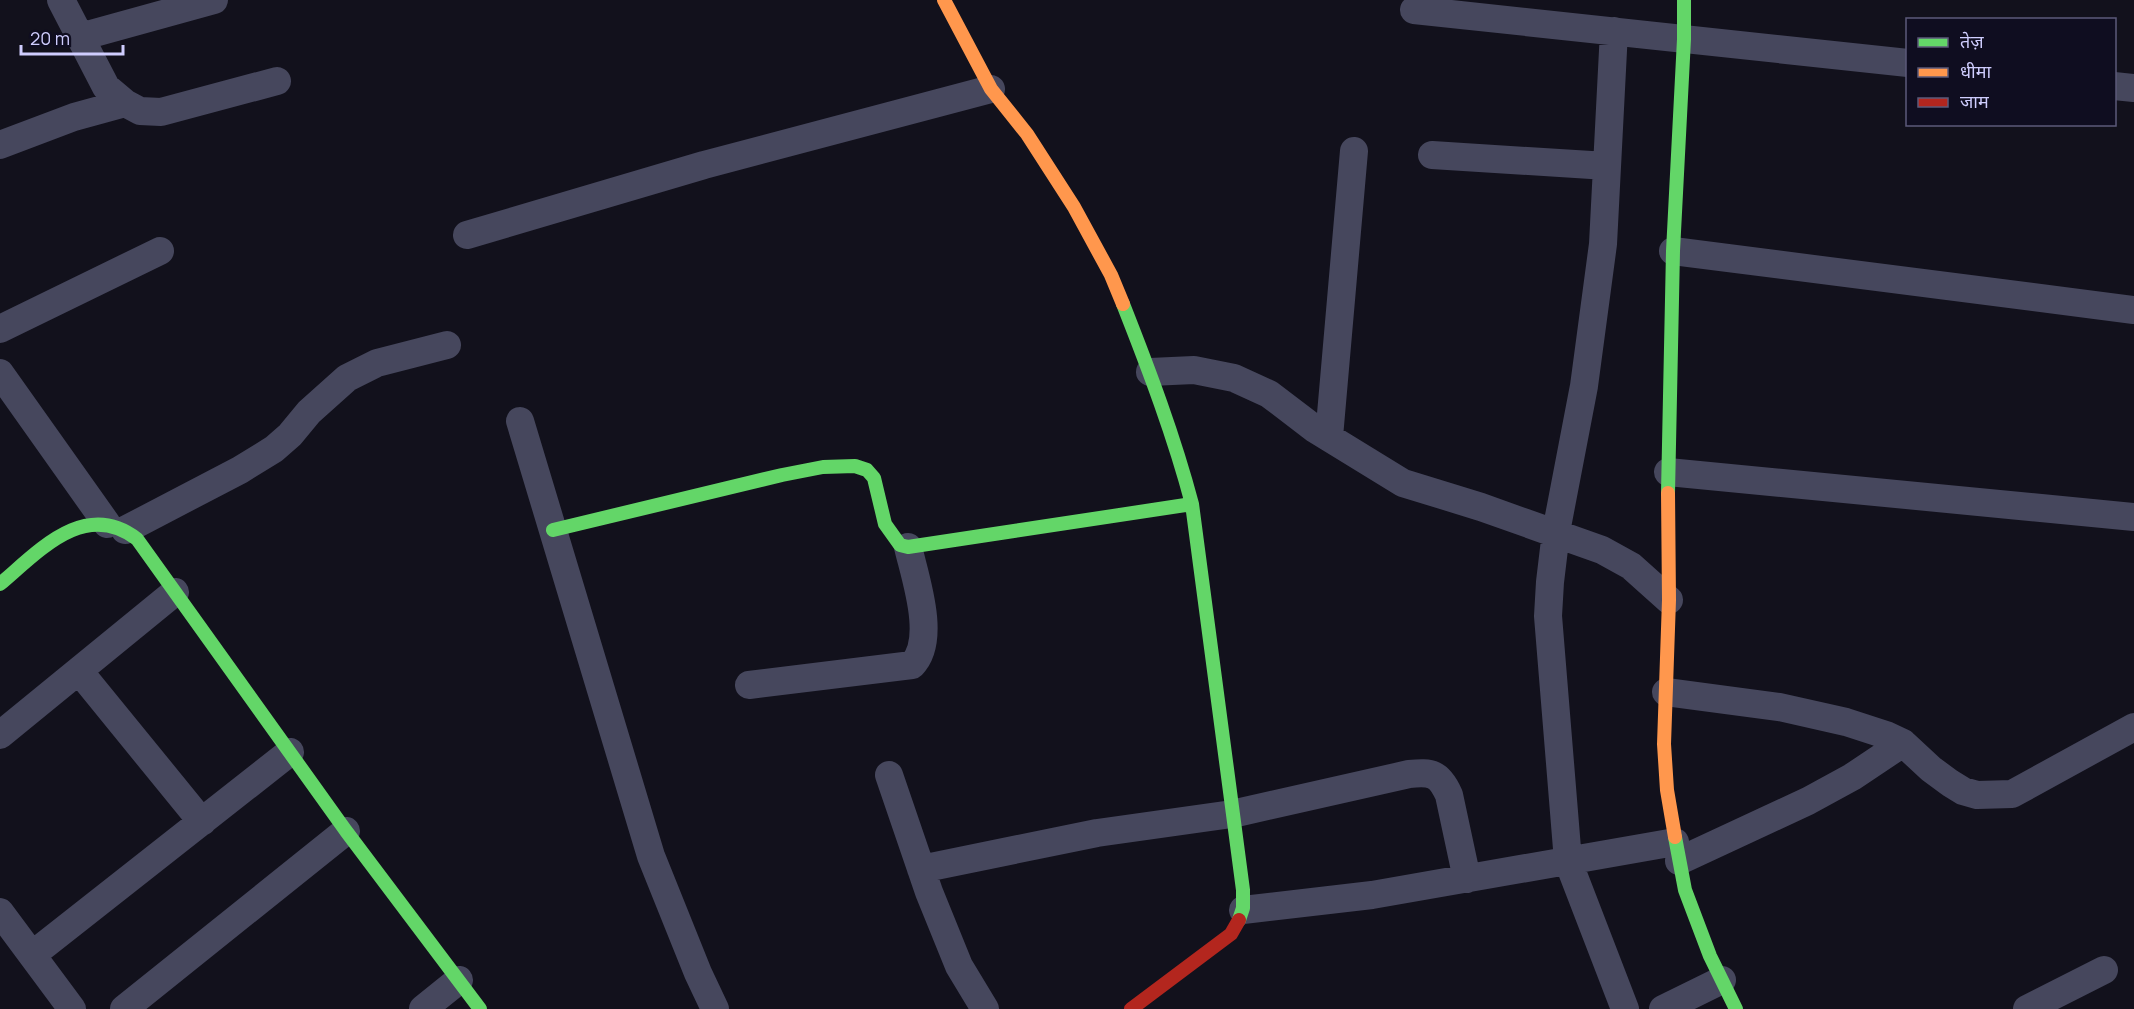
<svg xmlns="http://www.w3.org/2000/svg" width="2134" height="1009" font-family="Manrope,'Noto Sans Devanagari',sans-serif">
<rect width="100%" height="100%" fill="#12111c"/>
<g fill="none" stroke-linecap="round" stroke-linejoin="round">
<path stroke="#46475d" stroke-width="28" d="M61 0 106 87 125 103 140 111 161 112 277 81
M1414 10 1908 63
M1614 31 1603 244 1584 386 1556 532 1550 582 1548 616 1568 861 1625 1009
M80 37 214 0
M2114 86 2134 88
M0 145 74 117 125 103
M1432 155 1607 166
M467 235 704 165 991 89
M1673 251 2134 310
M0 329 160 251
M1150 372 1194 370 1234 378 1269 394 1315 429 1403 483 1481 507 1602 550 1631 566 1669 600
M0 373 107 524
M520 421 651 856 698 973 715 1009
M1329 437 1354 151
M1668 472 2134 517
M125 530 240 470 274 449 290 435 309 412 347 378 377 363 447 345
M79 671 202 822
M749 685 912 665C937 640 915 577 908 547
M1666 692 1779 707 1846 722 1886 735 1903 743 1931 769 1950 783 1963 791 1977 795 2012 794 2134 727
M0 735 175 592
M889 775 929 892 959 966 985 1009
M1679 861 1808 801 1852 777 1903 743
M921 869 1097 833 1232 814 1409 774C1432 772 1439 773 1449 795L1467 879
M1243 910 1372 895 1675 842
M0 912 72 1009
M32 955 290 752
M124 1009 346 831
M423 1009 459 980
M1663 1009 1722 980
M2027 1009 2104 970"/>
<path stroke="#63d668" stroke-width="14" d="M1123 304C1149 370 1174 436 1192 504L1243 890V908L1239 920
M1668 493 1673 251 1684 39V0
M553 530 782 475 823 467 855 466 867 470 874 478 885 524 900 545 908 547 1192 504
M0 584C39 551 85 499 137 539L346 831 480 1009
M1675 837 1685 890 1710 956 1736 1009"/>
<path stroke="#ff974d" stroke-width="14" d="M944 0 991 89 1027 134 1074 207 1111 275 1123 304
M1668 493 1669 600 1664 744 1667 790 1675 837"/>
<path stroke="#b3261e" stroke-width="14" d="M1131 1009 1231 934 1239 920"/>
</g>
<rect x="1906" y="18" width="210" height="108" fill="#0f0d20" stroke="#5c5a79" stroke-width="1.5"/>
<rect x="1918" y="38" width="30" height="9" fill="#63d668" stroke="#5c5a79" stroke-width="1.5"/>
<text x="1960" y="48" font-size="18" fill="#cfcdfe">तेज़</text>
<rect x="1918" y="68" width="30" height="9" fill="#ff974d" stroke="#5c5a79" stroke-width="1.5"/>
<text x="1960" y="78" font-size="18" fill="#cfcdfe">धीमा</text>
<rect x="1918" y="98" width="30" height="9" fill="#b3261e" stroke="#5c5a79" stroke-width="1.5"/>
<text x="1960" y="108" font-size="18" fill="#cfcdfe">जाम</text>
<path d="M21 45v9h102v-9" fill="none" stroke="#cfcdfe" stroke-width="3"/>
<text x="30" y="45" font-size="18" fill="#cfcdfe" stroke="#0f0d20" stroke-width="4.5" paint-order="stroke">20 m</text>
</svg>
